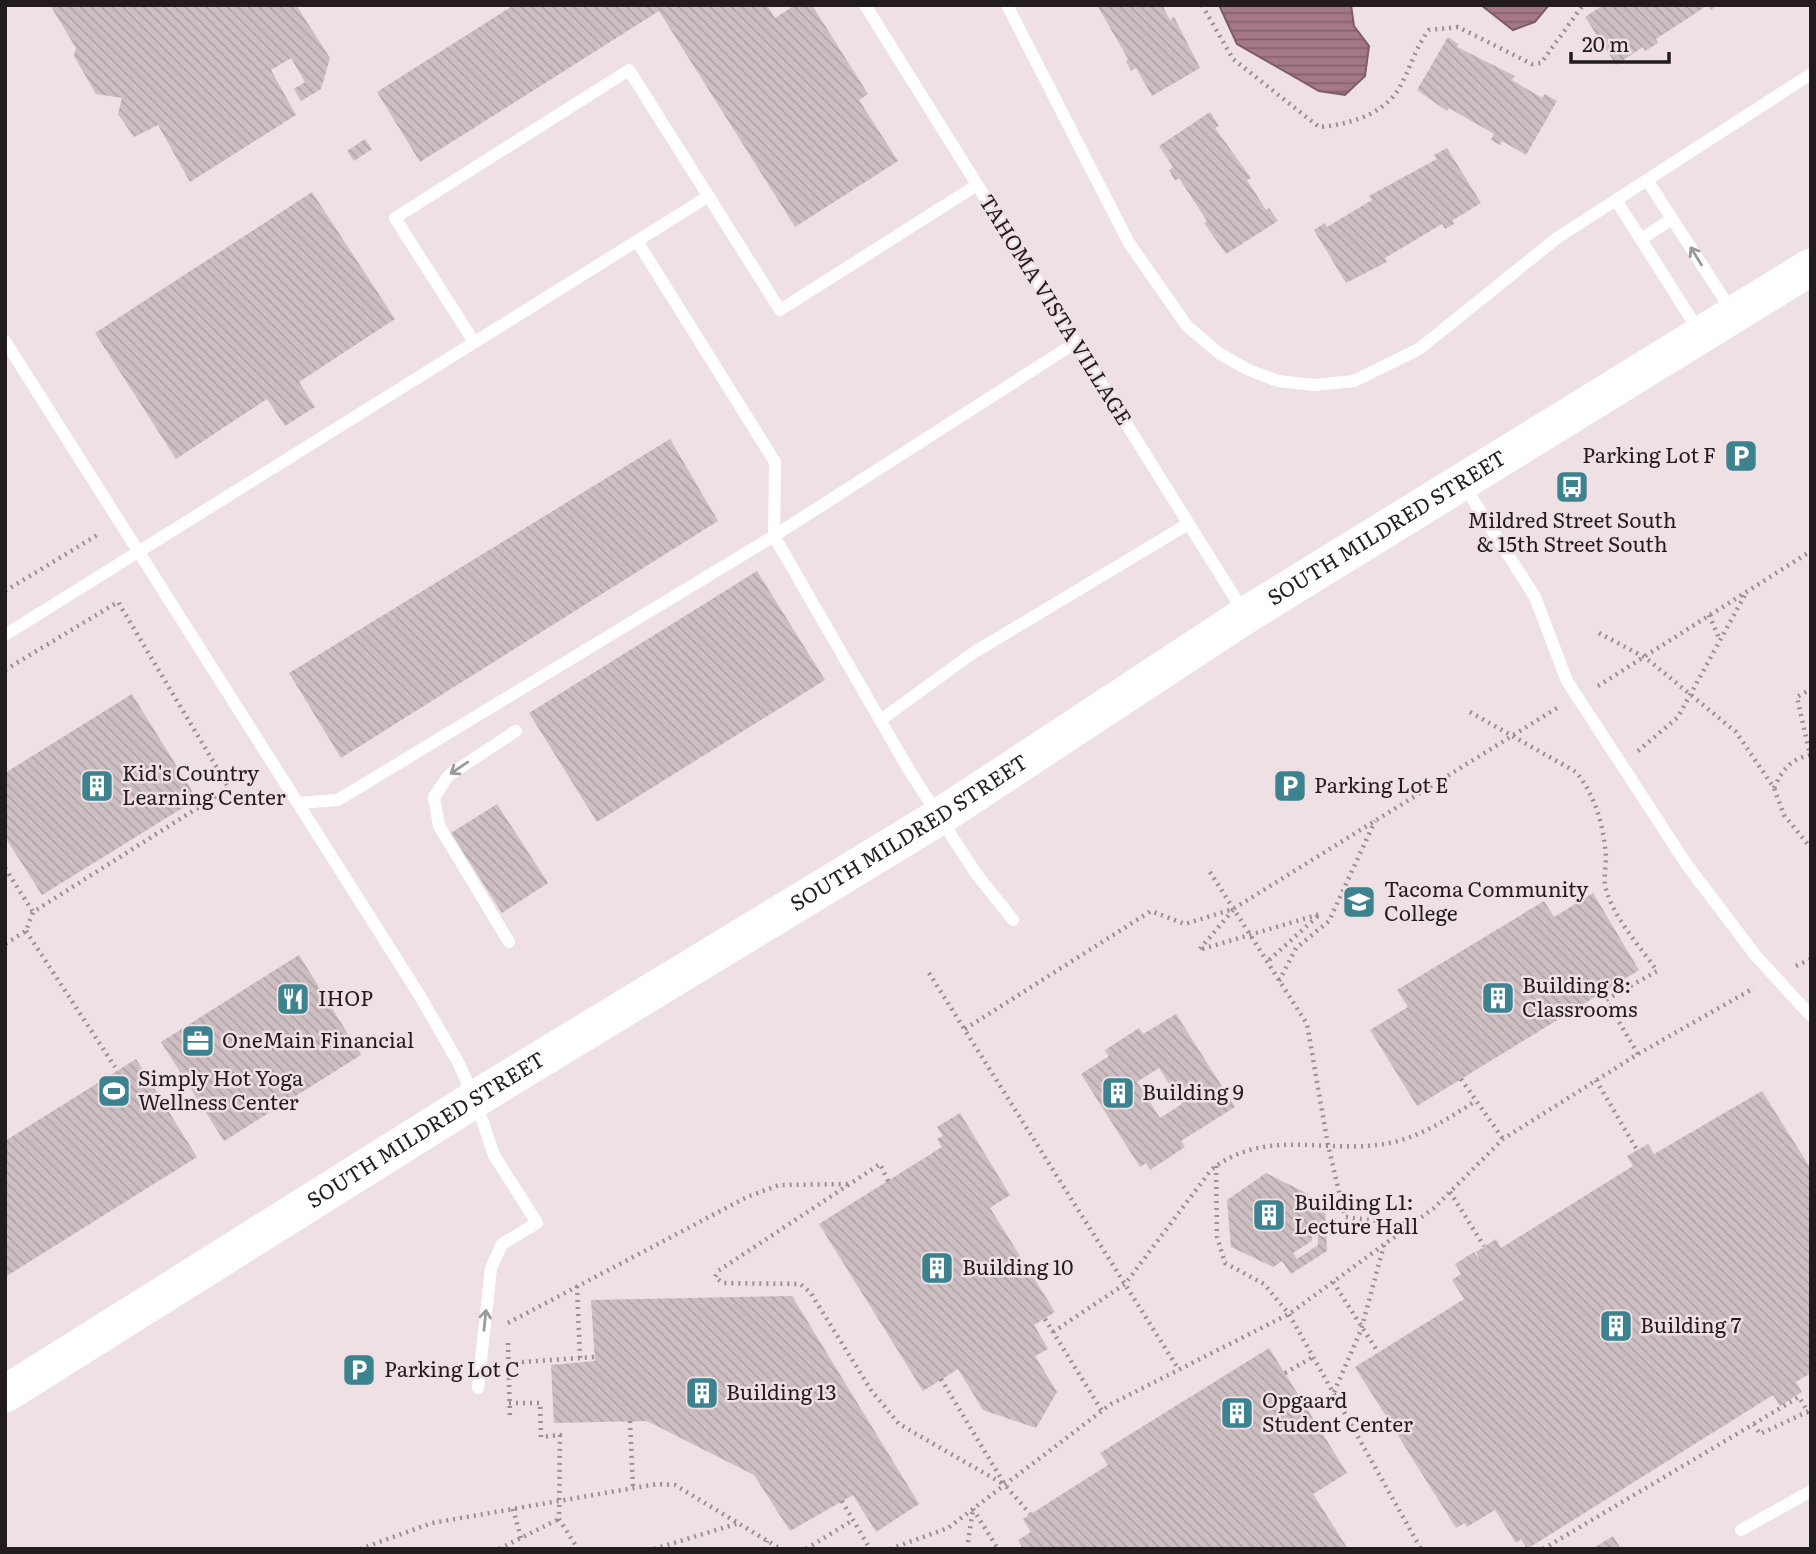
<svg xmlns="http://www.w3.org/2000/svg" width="1816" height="1554" font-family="Literata,serif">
<defs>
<pattern id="water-rules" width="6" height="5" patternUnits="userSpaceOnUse" patternTransform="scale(1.75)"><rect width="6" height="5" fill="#a47884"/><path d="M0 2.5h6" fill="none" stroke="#85626b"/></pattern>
<pattern id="building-back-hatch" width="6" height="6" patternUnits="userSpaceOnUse" patternTransform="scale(1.75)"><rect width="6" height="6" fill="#cdbec2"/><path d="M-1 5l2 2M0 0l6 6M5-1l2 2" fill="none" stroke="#b0a3a6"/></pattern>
</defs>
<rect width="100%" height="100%" fill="#efe0e3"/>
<path fill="url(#water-rules)" stroke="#7d5c65" stroke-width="2" d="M1219 5H1351L1354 26 1369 46 1365 76 1345 95 1319 91 1237 44Z
M1481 5H1549L1535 22 1513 30Z"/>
<path fill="url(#building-back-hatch)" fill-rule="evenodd" d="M50 5H296L330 58 321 89 301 101 294 89 305 82 291 58 271 70 296 115 190 182 158 125 134 137 118 114 122 98 96 94 74 56 76 48Z
M514 5H767L775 18 795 5H812L868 94 859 100 898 161 795 227 659 11 420 162 377 92Z
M1097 5H1162L1170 20 1174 17 1200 68 1152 96 1136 68 1131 71 1126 61 1128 59Z
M1603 5H1718L1711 10 1708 5 1656 39 1658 43 1645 51 1643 47 1616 65 1585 17Z
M1448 37 1458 44 1457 47 1515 76 1512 80 1542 98 1545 94 1557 101 1526 155 1502 141 1500 145 1491 140 1494 134 1449 108 1447 111 1417 90Z
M1210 112 1219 126 1215 128 1251 178 1247 180 1266 210 1269 208 1278 221 1226 254 1204 223 1207 221 1179 178 1175 181 1169 170 1173 167 1159 146Z
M365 139 372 149 354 161 347 151Z
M1447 148 1481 203 1453 220 1454 224 1445 229 1442 224 1385 258 1387 262 1346 283 1314 230 1325 223 1327 227 1372 200 1369 196 1437 159 1434 155Z
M312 192 395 319 299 382 315 407 285 426 267 399 176 459 95 333Z
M670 439 718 521 341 758 289 673Z
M757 571 825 680 597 822 529 713Z
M132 694 197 799 42 895 5 837V773Z
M497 804 548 883 502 913 451 833Z
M1593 893 1639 970 1417 1106 1370 1030 1408 1007 1397 990 1544 901 1554 917Z
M299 955 361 1055 224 1141 161 1042Z
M1176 1014 1235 1107 1181 1141 1185 1147 1150 1170 1146 1163 1140 1167 1081 1074 1109 1056 1105 1050 1139 1028 1143 1034ZM1159 1068 1182 1104 1160 1118 1137 1082Z
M136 1059 197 1157 5 1277V1141Z
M1762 1091 1811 1169V1373L1796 1382 1802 1392 1780 1406 1773 1395 1527 1549 1521 1539 1516 1543 1495 1510 1467 1527 1465 1523 1456 1528 1355 1367 1464 1299 1452 1280 1461 1274 1455 1264 1474 1252 1480 1262 1476 1252 1496 1239 1501 1248 1633 1166 1627 1156 1648 1144 1654 1154Z
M960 1113 1010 1195 990 1208 1055 1312 1034 1325 1048 1349 1035 1356 1057 1392 1036 1428 983 1410 958 1369 923 1391 819 1224 942 1147 937 1139 943 1136 937 1127Z
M1266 1173 1308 1194 1309 1209 1325 1208 1327 1251 1291 1274 1282 1261 1273 1267 1231 1247 1227 1200ZM1317 1220 1318 1245 1297 1259 1293 1253 1312 1241 1310 1221Z
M792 1296 919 1504 876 1532 853 1495 790 1531 754 1475 647 1421 554 1423 551 1365 595 1361 591 1300Z
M1269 1348 1347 1473 1313 1494 1348 1549H1023L1018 1540 1031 1532 1023 1519 1108 1465 1100 1453Z
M1613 1536 1621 1549H1592Z"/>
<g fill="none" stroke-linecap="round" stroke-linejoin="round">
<path stroke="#9a8f91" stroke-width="4.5" stroke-dasharray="2 5" stroke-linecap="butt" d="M1202 5 1233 59 1319 127C1346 125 1379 116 1396 93 1409 74 1414 49 1429 30L1458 27 1532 64 1541 63 1583 5
M5 591 99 534
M1709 615 1720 640
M1599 633 1646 658 1736 732 1774 788 1784 815 1811 848
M5 670 118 602 229 788 33 912 26 931 5 944
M1598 686 1811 551
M1470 712 1576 772C1595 795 1604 826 1606 857 1606 867 1603 879 1606 889 1614 919 1640 946 1657 971L1606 1000 1638 1054
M1638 751 1678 717 1746 593
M1774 788C1782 770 1791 759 1810 755L1797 697 1811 689
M5 868 33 912
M1210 872 1307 1024 1328 1145 1345 1217 1411 1225
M1233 910 1199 950 1320 914 1267 962
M26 931 115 1067
M1796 966 1811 959
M929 973 1179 1370
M1279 981 1296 948 1329 921 1375 821
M965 1029 1151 911 1185 924 1233 909 1557 708
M1461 1079 1503 1139
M1596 1080 1637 1150
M1216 1166 1217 1237 1225 1263 1264 1284 1289 1314 1421 1549
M888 1181 880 1164 718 1271 715 1277 723 1283 800 1284 810 1292 871 1390 899 1424 1005 1485
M1450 1192 1484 1246
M1333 1282 1378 1352
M577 1286 580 1358
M1045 1319 1102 1411
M508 1323 747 1197 779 1185 849 1184
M1053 1332 1125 1284 1211 1170C1267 1125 1332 1157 1394 1142 1424 1135 1450 1117 1476 1101
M508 1343 510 1419
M508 1363 594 1357
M1285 1373 1313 1357
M941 1379 1005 1485 1030 1514
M1334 1392 1361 1330 1384 1245
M509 1403H540L541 1437 560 1435 559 1519 578 1549
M630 1421 633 1488
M1754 1424 1760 1434 1811 1410
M842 1501 870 1549
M513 1509 521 1538
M973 1509 998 1549
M360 1549 432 1523 657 1484 675 1485 781 1549
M499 1549 559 1519
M654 1549 739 1523
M765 1549 767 1541
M806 1549 853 1520
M890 1549 948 1528 1111 1404 1289 1314 1434 1208 1503 1139 1638 1054 1754 988
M967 1549 973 1509
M1543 1549 1799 1397 1811 1417"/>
<path stroke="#fff" stroke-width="12" d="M865 5 1245 614
M1007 5 1129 243 1187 326 1220 354 1249 370 1278 381 1314 385 1354 381 1419 349 1557 238 1811 74
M1647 180 1733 313
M1616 200 1700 333
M1641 239 1672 219
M637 241 775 462 774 536 909 770 975 872 1013 920
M5 341 420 996 458 1062 475 1099 494 1155 537 1223 502 1244 491 1268 478 1388
M474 342 395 218 629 70 780 310 977 185
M1463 484 1535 597 1567 681 1687 865 1756 956 1811 1016
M5 635 709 196
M882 719 973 653 1188 524
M298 803 338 800 774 536 1075 343
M509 942 439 826 434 797 449 775 516 731
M1741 1530 1811 1491"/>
<path stroke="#fff" stroke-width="37" id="s1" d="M5 1394 475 1099 939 817 1246 615 1811 267"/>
</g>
<defs><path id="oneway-shaft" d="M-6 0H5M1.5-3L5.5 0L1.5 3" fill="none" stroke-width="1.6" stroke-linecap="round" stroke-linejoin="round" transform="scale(1.75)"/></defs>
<g stroke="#9c999a">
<use href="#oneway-shaft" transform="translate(1696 256) rotate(-122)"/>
<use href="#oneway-shaft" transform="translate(459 768) rotate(146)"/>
<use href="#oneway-shaft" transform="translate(485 1320) rotate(-84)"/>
</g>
<defs>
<symbol id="parking-square" viewBox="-11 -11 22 22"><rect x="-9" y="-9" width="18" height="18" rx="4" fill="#3d828f" stroke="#efe0e3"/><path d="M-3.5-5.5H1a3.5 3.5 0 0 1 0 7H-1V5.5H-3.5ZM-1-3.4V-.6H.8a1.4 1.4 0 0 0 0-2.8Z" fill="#fff"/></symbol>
<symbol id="bus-square" viewBox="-11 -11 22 22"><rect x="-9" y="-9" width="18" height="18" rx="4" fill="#3d828f" stroke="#efe0e3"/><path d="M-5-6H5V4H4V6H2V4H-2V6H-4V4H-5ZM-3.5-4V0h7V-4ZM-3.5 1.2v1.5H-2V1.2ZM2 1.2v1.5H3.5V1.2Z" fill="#fff"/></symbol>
<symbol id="building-square" viewBox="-11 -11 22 22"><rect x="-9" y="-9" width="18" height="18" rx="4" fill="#3d828f" stroke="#efe0e3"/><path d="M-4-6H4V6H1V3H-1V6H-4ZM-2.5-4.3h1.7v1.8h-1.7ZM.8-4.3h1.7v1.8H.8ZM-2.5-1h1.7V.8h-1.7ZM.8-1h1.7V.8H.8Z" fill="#fff"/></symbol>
<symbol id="university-square" viewBox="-11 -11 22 22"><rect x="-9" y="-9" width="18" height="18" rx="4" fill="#3d828f" stroke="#efe0e3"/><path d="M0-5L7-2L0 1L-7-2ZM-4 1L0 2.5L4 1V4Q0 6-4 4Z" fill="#fff"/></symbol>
<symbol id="restaurant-square" viewBox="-11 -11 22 22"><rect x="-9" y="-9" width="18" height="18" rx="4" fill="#3d828f" stroke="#efe0e3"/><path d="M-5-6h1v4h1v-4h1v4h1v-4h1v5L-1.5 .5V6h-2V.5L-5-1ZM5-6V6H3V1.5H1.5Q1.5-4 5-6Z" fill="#fff"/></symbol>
<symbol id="office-square" viewBox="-11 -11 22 22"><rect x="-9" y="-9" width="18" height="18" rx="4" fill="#3d828f" stroke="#efe0e3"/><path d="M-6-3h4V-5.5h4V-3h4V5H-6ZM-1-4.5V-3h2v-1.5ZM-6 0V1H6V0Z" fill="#fff"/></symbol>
<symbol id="stadium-square" viewBox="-11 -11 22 22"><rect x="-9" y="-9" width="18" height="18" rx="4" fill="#3d828f" stroke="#efe0e3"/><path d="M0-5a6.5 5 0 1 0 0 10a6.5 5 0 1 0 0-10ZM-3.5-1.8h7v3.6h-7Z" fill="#fff"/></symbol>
</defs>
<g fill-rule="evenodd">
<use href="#parking-square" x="1722" y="437" width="38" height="38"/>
<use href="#bus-square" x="1553" y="468" width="38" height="38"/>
<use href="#building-square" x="78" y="767" width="38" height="38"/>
<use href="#parking-square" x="1271" y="767" width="38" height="38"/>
<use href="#university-square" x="1340" y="883" width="38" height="38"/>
<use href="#building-square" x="1479" y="979" width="38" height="38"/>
<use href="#restaurant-square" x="274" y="980" width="38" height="38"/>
<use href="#office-square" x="179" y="1022" width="38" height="38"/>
<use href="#stadium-square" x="95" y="1072" width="38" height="38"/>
<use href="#building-square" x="1099" y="1074" width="38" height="38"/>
<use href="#building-square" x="1250" y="1196" width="38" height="38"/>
<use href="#building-square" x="918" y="1249" width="38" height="38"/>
<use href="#building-square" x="1597" y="1307" width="38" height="38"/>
<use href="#parking-square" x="340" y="1351" width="38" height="38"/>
<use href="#building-square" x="683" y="1374" width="38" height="38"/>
<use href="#building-square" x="1218" y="1394" width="38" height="38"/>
</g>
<g text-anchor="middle" stroke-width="5" stroke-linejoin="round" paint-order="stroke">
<g font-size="21" fill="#221c1e" stroke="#efe0e3">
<text transform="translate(1055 310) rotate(58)" y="7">TAHOMA VISTA VILLAGE</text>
<text dy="7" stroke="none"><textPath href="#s1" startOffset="1631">SOUTH MILDRED STREET</textPath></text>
<text dy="7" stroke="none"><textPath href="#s1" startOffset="1064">SOUTH MILDRED STREET</textPath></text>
<text dy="7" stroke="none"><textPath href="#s1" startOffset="497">SOUTH MILDRED STREET</textPath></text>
</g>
<g font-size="21" fill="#221c1e" stroke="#efe0e3" text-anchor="start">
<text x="1716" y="463" text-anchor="end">Parking Lot F</text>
<text x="1572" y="528" text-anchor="middle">Mildred Street South<tspan x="1572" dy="24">&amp; 15th Street South</tspan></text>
<text x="122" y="781">Kid's Country<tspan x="122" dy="24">Learning Center</tspan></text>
<text x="1314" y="793">Parking Lot E</text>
<text x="1384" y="897">Tacoma Community<tspan x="1384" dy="24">College</tspan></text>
<text x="1522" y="993">Building 8:<tspan x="1522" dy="24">Classrooms</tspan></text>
<text x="318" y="1006">IHOP</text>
<text x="222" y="1048">OneMain Financial</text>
<text x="138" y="1086">Simply Hot Yoga<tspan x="138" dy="24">Wellness Center</tspan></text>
<text x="1142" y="1100">Building 9</text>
<text x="1294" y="1210">Building L1:<tspan x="1294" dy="24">Lecture Hall</tspan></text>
<text x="962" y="1275">Building 10</text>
<text x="1640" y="1333">Building 7</text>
<text x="384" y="1377">Parking Lot C</text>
<text x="726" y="1400">Building 13</text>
<text x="1262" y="1408">Opgaard<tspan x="1262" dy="24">Student Center</tspan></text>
</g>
</g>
<rect width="1816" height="1554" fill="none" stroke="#221c1e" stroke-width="14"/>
<path d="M1571 52v10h98v-10" fill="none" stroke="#221c1e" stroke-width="3.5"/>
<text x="1582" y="52" font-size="21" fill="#221c1e" stroke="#efe0e3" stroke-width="5" paint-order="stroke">20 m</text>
</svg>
